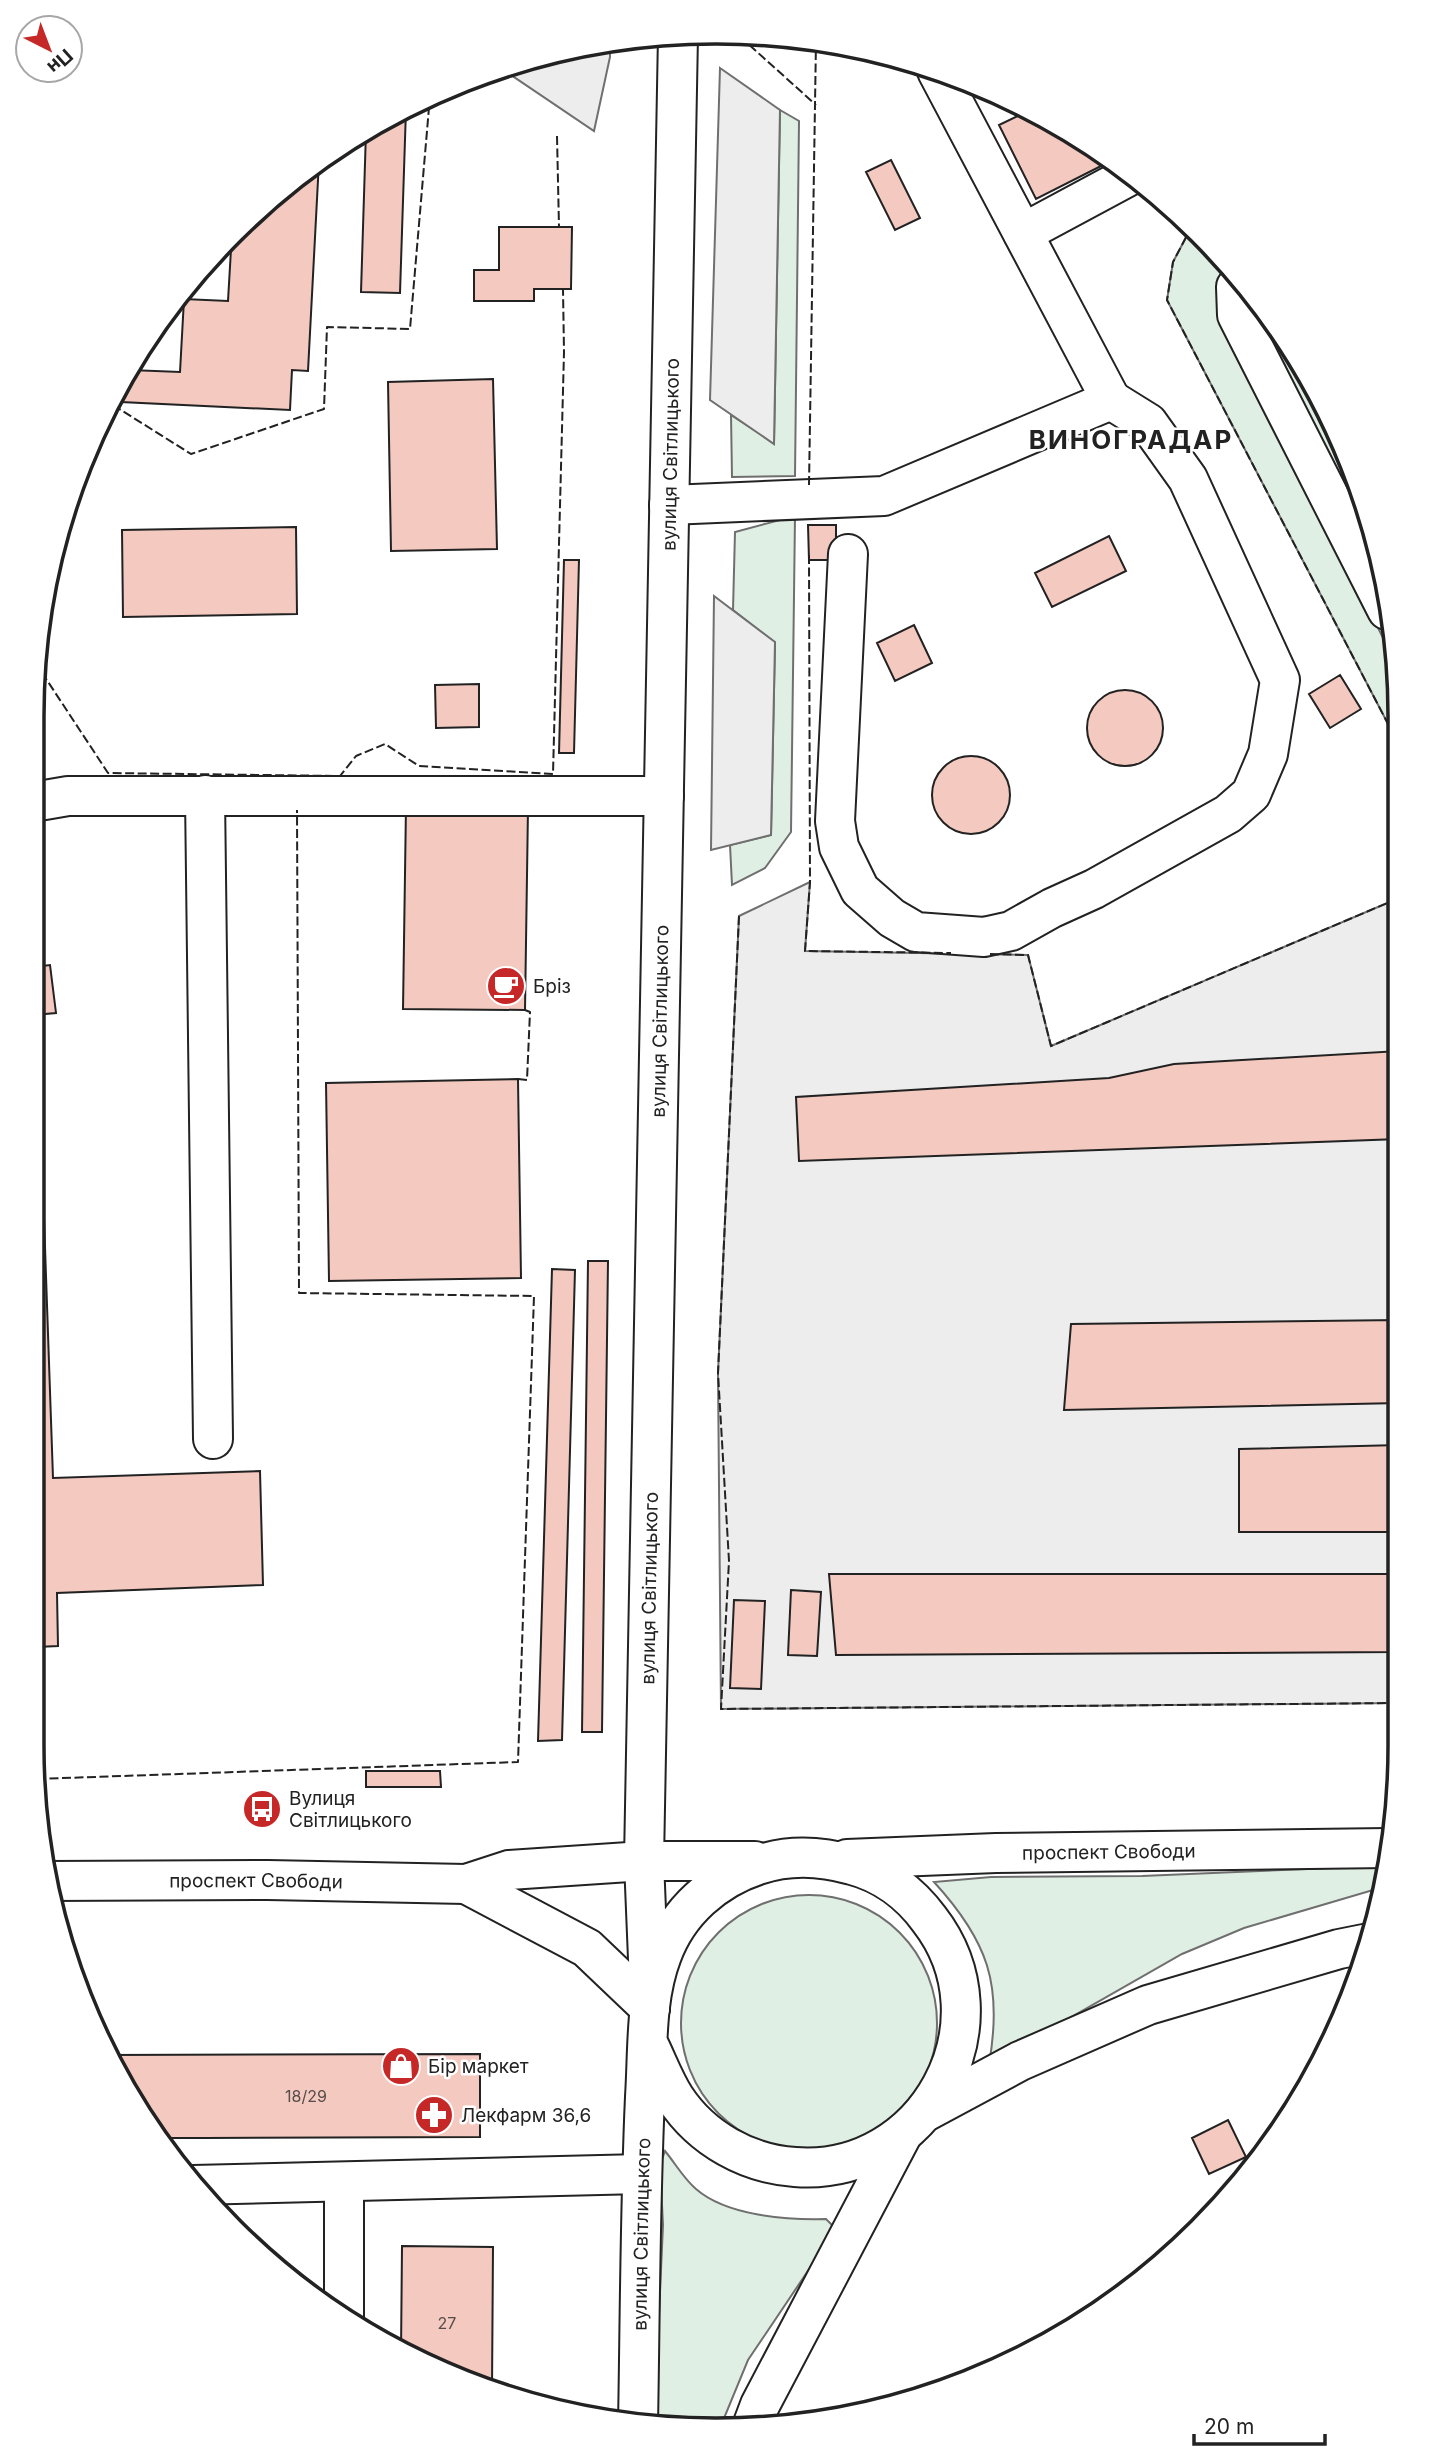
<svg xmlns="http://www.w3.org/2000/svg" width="1432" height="2462" font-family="Inter,sans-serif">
<rect width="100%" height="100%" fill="#fff"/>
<path fill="#e0efe3" stroke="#6f6f6f" stroke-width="2" d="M780 110 799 121 795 476 732 477 731 415 774 443Z
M1192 226 1200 232 1233 275 1221 312 1398 668 1399 745 1167 300 1173 262Z
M1253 301 1309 373 1364 496 1366 506 1361 507 1345 493 1252 314Z
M795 516 791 832 765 868 732 885 730 845 771 835 775 643 733 610 735 532Z
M1380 1866 1382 1875 1380 1888 1244 1928 1182 1954 989 2064C1003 1985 988 1941 934 1882L991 1877 1142 1876Z
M681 2023a128 128 0 1 1 256 0a128 128 0 1 1-256 0Z
M665 2151C675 2163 684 2179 696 2189 727 2216 787 2220 826 2219L840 2233 818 2256 748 2360 720 2428 654 2426 663 2225 660 2165Z"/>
<path fill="#ededed" stroke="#6f6f6f" stroke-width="2" d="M610 42V57L594 131 502 69 582 45Z
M720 68 780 110 774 444 710 400Z
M714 596 775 642 771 835 711 850Z
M810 882 805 951 1028 955 1051 1046 1399 898V1703L721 1709 718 1373 739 916Z"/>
<path fill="#f3c9c0" stroke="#222" stroke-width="2" d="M406 109 400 293 361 292 366 131Z
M1028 111 1096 147 1101 151 1107 163 1036 199 999 125Z
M891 160 920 218 895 230 866 172Z
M319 161 308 371 292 370 290 410 121 402V388L130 370 180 372 184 299 228 301 232 232Z
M499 227H572L571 289H534V301H474V270H499Z
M493 379 497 549 391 551 388 382Z
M808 525H836V560H809Z
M296 527 297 614 123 617 122 530Z
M1109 536 1126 571 1052 607 1035 573Z
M564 560H579L574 753H559Z
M914 625 932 663 895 681 877 643Z
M1340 675 1361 709 1330 728 1309 694Z
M479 684V727L436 728 435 685Z
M1087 728a38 38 0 1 1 76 0a38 38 0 1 1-76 0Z
M932 795a39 39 0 1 1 78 0a39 39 0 1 1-78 0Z
M406 806 528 808 525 1010 403 1009Z
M50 965 56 1013 34 1015V967Z
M1399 1051V1139L799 1161 796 1097 1109 1078 1174 1064Z
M518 1079 521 1278 329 1281 326 1083Z
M35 1132H41L53 1478 260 1471 263 1585 57 1593 58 1646 37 1647Z
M588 1261H608L602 1732H582Z
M552 1269 575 1270 562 1740 538 1741Z
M1399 1320V1403L1064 1410 1071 1324Z
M1399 1445V1532H1239V1449Z
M829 1574H1399V1652L836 1655Z
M791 1590 821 1592 817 1656 788 1655Z
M734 1600 765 1601 761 1689 730 1688Z
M366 1771H440L441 1787H366Z
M480 2054V2137L204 2138H157L106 2055Z
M1228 2120 1246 2157 1209 2174 1192 2138Z
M402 2246 493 2247 492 2390 414 2360 401 2353Z"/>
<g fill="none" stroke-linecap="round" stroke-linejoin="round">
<defs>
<g id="minor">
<path d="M1023 233 1131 175"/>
<path d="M1240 284 1236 287 1237 315 1387 610"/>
<path d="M669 505 884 496 1111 400 937 71"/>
<path d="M848 554 835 821 839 847 860 890 892 918 916 932 984 937 1011 931 1052 908 1094 889 1228 814 1251 794 1268 754 1280 680 1188 479 1148 423 1111 400"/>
<path d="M205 795 213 1439"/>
<path d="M33 802 68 796H664"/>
<path id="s1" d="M847 1859 996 1853 1388 1848"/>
<path id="s2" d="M48 1881 268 1880 466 1884 509 1870 644 1861H755"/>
<path d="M466 1884 587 1948 650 2008"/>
<path id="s3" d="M650 2008 644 1861 678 35"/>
<path d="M927 2111 1020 2061 1148 2005 1339 1949 1369 1943"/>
<path d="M193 2185 642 2174"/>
<path d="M344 2320V2182"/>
<path id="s4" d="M638 2425C640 2316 640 2206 645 2097 648 2050 645 1999 662 1955 678 1911 715 1879 758 1865 790 1854 821 1856 852 1865 883 1873 910 1893 929 1919 1010 2023 926 2177 795 2167 748 2164 702 2139 675 2098 664 2081 657 2061 648 2043"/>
<path d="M751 2429 760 2405 902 2135"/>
</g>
</defs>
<use href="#minor" stroke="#222" stroke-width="42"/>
<use href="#minor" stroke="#fff" stroke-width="38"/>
<path stroke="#222" stroke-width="2" stroke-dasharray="9 3.5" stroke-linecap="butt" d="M746 34V42L816 105
M557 136 559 227
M1192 226 1173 262 1167 300 1399 745
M113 405 191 454 324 409 327 327 410 329 430 96
M809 485 816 41
M809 555 810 882 805 951 951 953
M35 662 108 773 340 776 356 756 385 744 419 766 553 774 564 352 563 289
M739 916 718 1373 729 1561 721 1709 1399 1703
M990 954 1028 955 1051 1046 1399 898
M518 1079 527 1080 530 1012 525 1010
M37 1779 518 1762 534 1296 299 1293 297 810"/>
</g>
<defs>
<symbol id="cafe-disc" viewBox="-11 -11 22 22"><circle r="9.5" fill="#c62828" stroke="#fff"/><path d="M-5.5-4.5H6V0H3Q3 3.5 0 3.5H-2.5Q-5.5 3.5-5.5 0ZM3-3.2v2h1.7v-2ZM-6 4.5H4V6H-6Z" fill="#fff"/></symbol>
<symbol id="bus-disc" viewBox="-11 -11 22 22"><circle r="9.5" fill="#c62828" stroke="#fff"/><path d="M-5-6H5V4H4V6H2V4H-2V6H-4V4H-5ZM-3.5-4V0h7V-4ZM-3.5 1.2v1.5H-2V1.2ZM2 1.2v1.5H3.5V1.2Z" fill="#fff"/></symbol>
<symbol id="shop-disc" viewBox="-11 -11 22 22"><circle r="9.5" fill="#c62828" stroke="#fff"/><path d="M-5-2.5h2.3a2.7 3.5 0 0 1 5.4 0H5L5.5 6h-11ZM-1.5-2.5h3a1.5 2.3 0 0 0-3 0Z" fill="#fff"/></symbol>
<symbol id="pharmacy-disc" viewBox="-11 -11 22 22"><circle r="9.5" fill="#c62828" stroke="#fff"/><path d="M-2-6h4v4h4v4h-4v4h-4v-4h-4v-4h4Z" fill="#fff"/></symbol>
</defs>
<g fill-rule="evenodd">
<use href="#cafe-disc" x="484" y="964" width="44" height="44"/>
<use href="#bus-disc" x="240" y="1787" width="44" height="44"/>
<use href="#shop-disc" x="379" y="2044" width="44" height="44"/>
<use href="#pharmacy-disc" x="412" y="2093" width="44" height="44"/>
</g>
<g text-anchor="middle" stroke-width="5" stroke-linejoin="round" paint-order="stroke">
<g font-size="16" fill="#564c4a">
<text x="306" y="2102">18/29</text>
<text x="447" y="2329">27</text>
</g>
<g font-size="19" fill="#222" stroke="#fff">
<text dy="7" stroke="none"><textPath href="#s3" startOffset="1554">вулиця Світлицького</textPath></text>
<text dy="7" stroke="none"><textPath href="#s3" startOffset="987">вулиця Світлицького</textPath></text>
<text dy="7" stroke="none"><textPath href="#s3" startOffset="420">вулиця Світлицького</textPath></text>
<text dy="7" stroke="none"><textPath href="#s1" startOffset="262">проспект Свободи</textPath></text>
<text dy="7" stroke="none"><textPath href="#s2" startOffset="208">проспект Свободи</textPath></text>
<text dy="7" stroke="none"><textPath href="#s4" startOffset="191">вулиця Світлицького</textPath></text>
</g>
<g font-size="19" fill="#222" stroke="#fff" text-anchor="start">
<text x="533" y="993">Бріз</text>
<text x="289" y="1805">Вулиця<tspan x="289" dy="22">Світлицького</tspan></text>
<text x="428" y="2073">Бір маркет</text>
<text x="461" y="2122">Лекфарм 36,6</text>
</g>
<g font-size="26" font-weight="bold" letter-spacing="2" fill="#222" stroke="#fff">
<text x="1131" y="449">ВИНОГРАДАР</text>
</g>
</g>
<path d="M0 0H1432V2462H0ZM716 44H716A672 672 0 0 1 1388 716V1746A672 672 0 0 1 716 2418H716A672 672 0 0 1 44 1746V716A672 672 0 0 1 716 44Z" fill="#fff" fill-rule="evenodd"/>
<path fill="none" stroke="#222" stroke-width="3.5" d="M716 44H716A672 672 0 0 1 1388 716V1746A672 672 0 0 1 716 2418H716A672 672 0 0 1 44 1746V716A672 672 0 0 1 716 44Z"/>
<g transform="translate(49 49) rotate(138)"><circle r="33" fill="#ffffff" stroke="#a7a7a7" stroke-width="2"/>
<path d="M0-5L12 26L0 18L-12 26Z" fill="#c62828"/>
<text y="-10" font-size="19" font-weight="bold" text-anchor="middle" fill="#222222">Пн</text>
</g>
<path d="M1194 2434v10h131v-10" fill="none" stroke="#222222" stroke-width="3.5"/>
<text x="1204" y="2434" font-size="21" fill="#222222" stroke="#ffffff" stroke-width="5" paint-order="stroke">20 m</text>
</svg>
